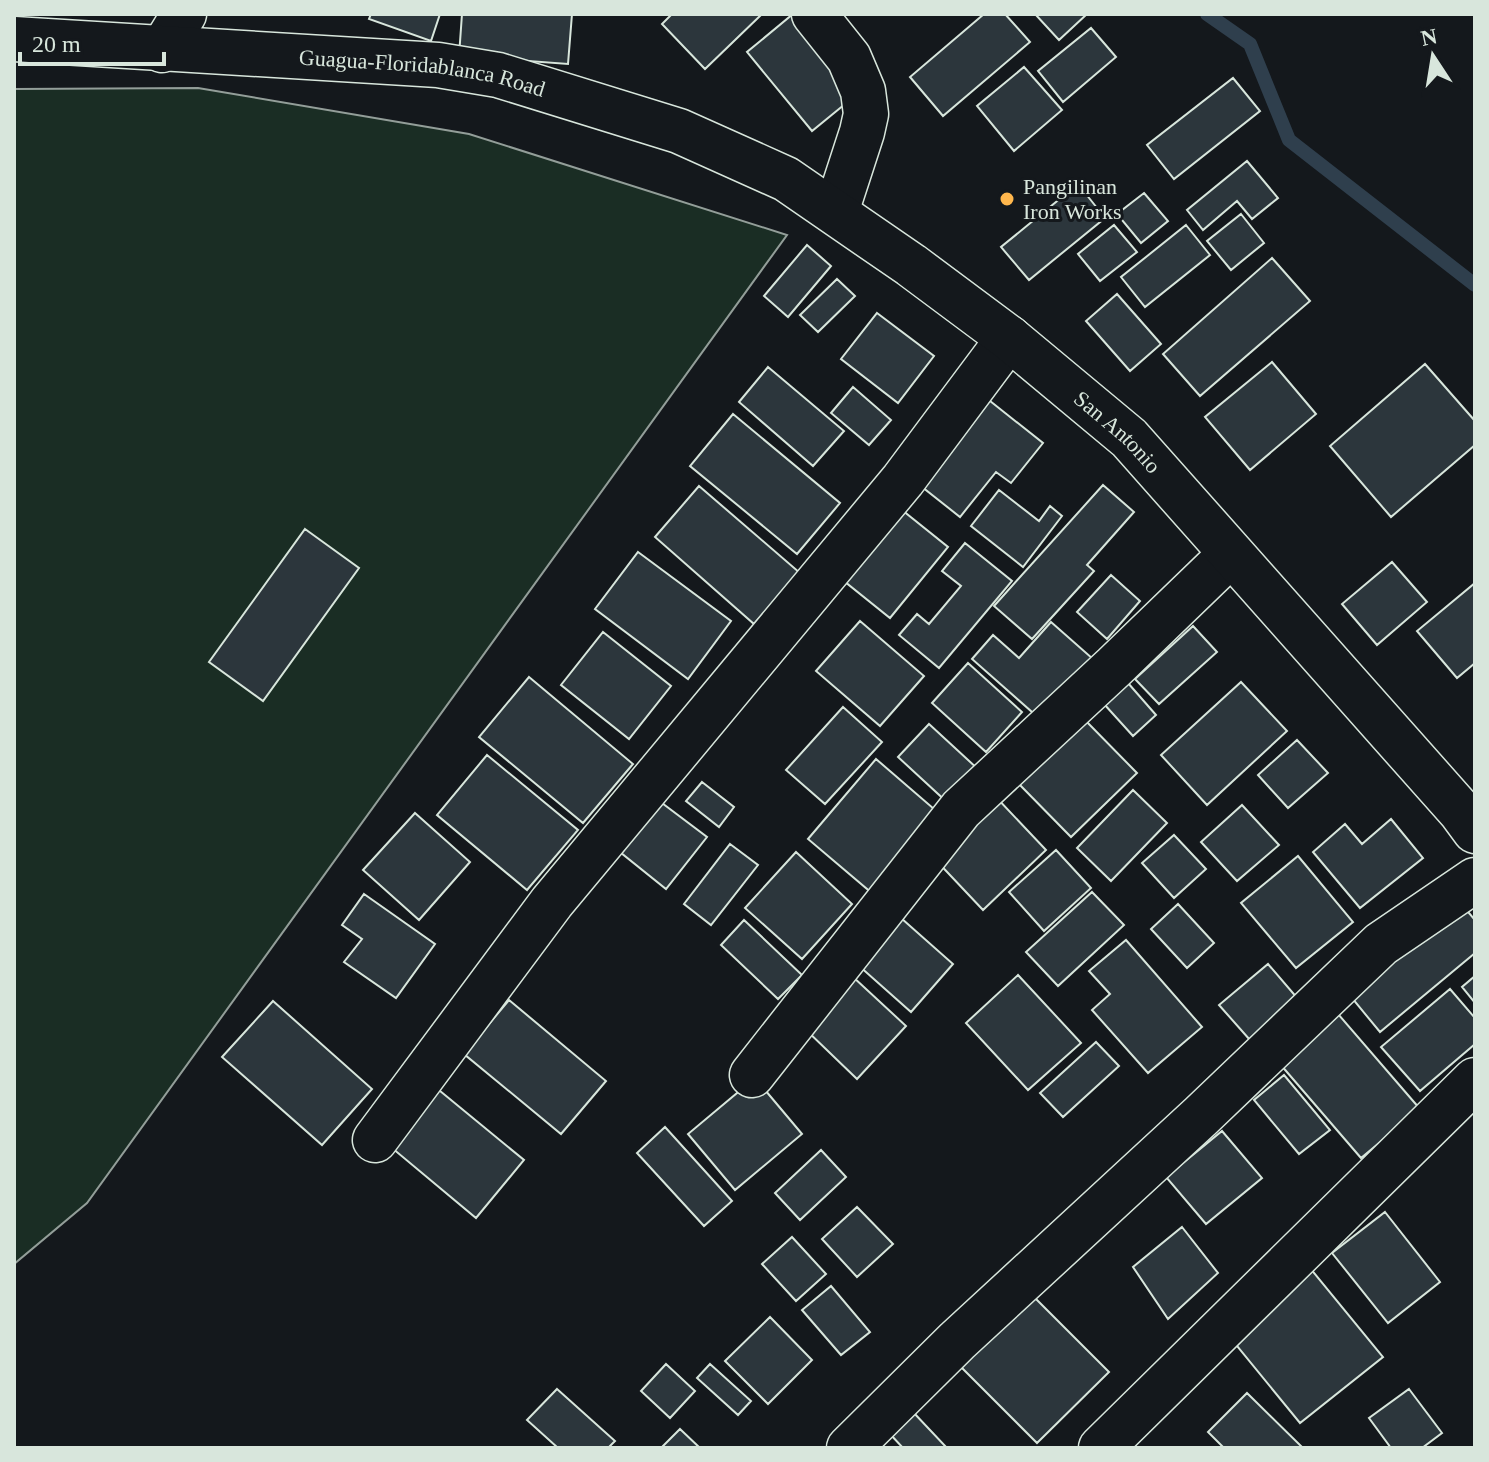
<svg xmlns="http://www.w3.org/2000/svg" width="1489" height="1462" font-family="Georgia,serif">
<rect width="100%" height="100%" fill="#14181c"/>
<path fill="#1a2d24" stroke="#939e99" stroke-width="2" d="M198 88 469 134 787 235 87 1203 14 1264V89Z"/>
<g fill="none" stroke-linecap="round" stroke-linejoin="round">
<path stroke="#2f3f4d" stroke-width="14" d="M1207 14 1250 44 1289 140 1475 285"/>
</g>
<path fill="#2c363c" stroke="#d8e6dc" stroke-width="2" d="M371 14H440L431 41 369 19Z
M462 14H572L568 64 459 56Z
M672 14H762L705 69 662 24Z
M793 14 861 91 812 131 747 52Z
M984 14H1005L1030 42 943 116 910 77Z
M1035 14H1087L1059 40Z
M1091 28 1116 57 1063 102 1038 71Z
M1024 67 1062 110 1014 151 977 106Z
M1233 78 1260 111 1174 179 1147 145Z
M1247 161 1278 198 1252 219 1237 201 1203 230 1187 210Z
M1078 184 1105 218 1029 280 1001 247Z
M1144 193 1168 221 1141 243 1117 214Z
M1241 214 1264 243 1231 270 1207 241Z
M1114 225 1137 252 1100 281 1078 254Z
M1186 225 1210 255 1145 307 1121 277Z
M807 245 831 266 788 317 764 296Z
M1272 258 1310 301 1200 396 1163 354Z
M837 279 855 296 818 332 800 315Z
M1117 294 1161 344 1130 371 1086 321Z
M877 313 934 356 898 403 841 359Z
M1272 362 1316 414 1250 470 1205 417Z
M1425 364 1475 421V445L1391 517 1330 446Z
M768 367 844 431 813 466 739 402Z
M853 387 891 420 869 445 831 413Z
M980 393 1043 443 1011 483 996 472 960 517 912 479Z
M733 414 840 503 797 554 690 466Z
M1103 485 1134 512 1087 565 1094 571 1032 639 994 606Z
M699 486 800 573 754 624 655 537Z
M999 490 1039 521 1050 506 1062 516 1023 567 971 526Z
M897 506 948 547 890 618 839 577Z
M305 529 359 568 263 701 209 662Z
M965 543 1012 581 939 668 899 635 917 614 929 624 961 586 942 571Z
M638 552 731 621 688 679 595 609Z
M1392 562 1427 602 1377 645 1342 604Z
M1111 575 1140 601 1107 639 1077 612Z
M1475 583V663L1457 678 1417 631Z
M860 621 924 676 880 726 816 671Z
M1051 622 1093 659 1040 719 972 659 993 635 1019 658Z
M1193 626 1217 652 1159 704 1135 679Z
M603 632 671 686 629 739 561 685Z
M968 663 1022 712 986 752 932 703Z
M529 677 633 764 583 823 479 737Z
M1241 682 1287 731 1207 805 1161 755Z
M1128 683 1156 715 1133 736 1104 704Z
M843 707 882 742 825 804 786 770Z
M1083 718 1137 773 1071 837 1017 782Z
M929 724 980 771 949 804 898 757Z
M1297 740 1328 773 1288 808 1258 775Z
M487 755 578 830 527 890 437 815Z
M876 759 941 815 873 894 808 839Z
M702 782 734 807 719 827 686 801Z
M1133 790 1167 823 1111 881 1077 848Z
M650 794 707 837 666 889 610 844Z
M995 796 1046 850 983 910 932 856Z
M1242 805 1279 845 1237 881 1201 842Z
M415 813 470 862 419 920 363 870Z
M1391 819 1423 858 1360 908 1313 852 1345 824 1362 844Z
M1174 835 1206 869 1174 898 1142 863Z
M730 844 758 865 711 925 684 904Z
M1056 850 1091 888 1044 931 1009 892Z
M796 852 852 904 802 959 745 908Z
M1298 856 1353 922 1296 968 1241 903Z
M1092 892 1124 925 1058 986 1026 952Z
M364 894 435 944 396 998 344 962 362 939 342 925Z
M1458 900 1475 920V953L1380 1032 1347 992Z
M1178 904 1214 943 1187 968 1151 929Z
M901 918 953 964 911 1012 858 965Z
M744 920 802 975 778 999 721 945Z
M1126 940 1202 1027 1148 1073 1092 1010 1110 994 1089 971Z
M1268 964 1298 999 1250 1040 1219 1005Z
M1018 975 1081 1043 1028 1090 966 1023Z
M852 976 906 1026 857 1079 804 1028Z
M1475 976V1003L1462 987Z
M1450 989 1475 1018V1044L1420 1091 1381 1047Z
M509 1000 606 1081 561 1134 464 1054Z
M273 1001 372 1089 322 1145 222 1057Z
M1332 1007 1420 1109 1361 1158 1274 1057Z
M1096 1042 1119 1066 1063 1117 1040 1093Z
M1284 1075 1330 1130 1299 1154 1254 1100Z
M755 1078 802 1134 735 1190 688 1134Z
M434 1086 524 1160 476 1218 386 1143Z
M665 1127 732 1201 704 1226 637 1153Z
M1222 1131 1262 1178 1206 1224 1166 1177Z
M821 1150 846 1177 800 1220 775 1193Z
M857 1207 893 1244 857 1277 822 1239Z
M1385 1212 1440 1282 1388 1323 1332 1253Z
M1182 1227 1218 1273 1168 1319 1133 1267Z
M792 1237 826 1274 796 1301 762 1264Z
M1310 1268 1383 1357 1300 1423 1228 1335Z
M831 1286 870 1332 841 1355 802 1310Z
M1024 1287 1109 1372 1037 1443 952 1358Z
M770 1317 812 1360 768 1404 725 1361Z
M666 1364 695 1391 670 1418 641 1391Z
M710 1364 751 1401 738 1415 697 1378Z
M557 1389 615 1441 608 1448H558L527 1420Z
M1409 1389 1442 1433 1422 1448H1391L1369 1418Z
M1247 1393 1303 1448H1224L1208 1432Z
M913 1412 947 1448H903L890 1434Z
M680 1429 700 1448H661Z"/>
<g fill="none" stroke-linecap="round" stroke-linejoin="round">
<defs>
<path id="minor" d="M814 14 849 58 863 91 866 114 862 132 836 212
M162 50 184 14
M752 1075 961 809 1114 667 1231 554
M375 1140 552 902 903 480 1009 338
M849 1448 957 1341 1201 1116 1381 944 1475 880
M1101 1448 1475 1080"/>
<g id="major">
<path id="s1" d="M14 39 438 65 498 75 679 131 786 179 911 265 1009 338 1129 438 1461 812 1475 831"/>
</g>
</defs>
<use href="#minor" stroke="#d8e6dc" stroke-width="47"/>
<use href="#major" stroke="#d8e6dc" stroke-width="47"/>
<use href="#minor" stroke="#14181c" stroke-width="44"/>
<use href="#major" stroke="#14181c" stroke-width="44"/>
</g>
<circle fill="#ffb74d" stroke="#14181c" stroke-width="3" cx="1007" cy="199" r="8"/>
<g text-anchor="middle" stroke-width="6" stroke-linejoin="round" paint-order="stroke">
<g font-size="22" fill="#d8e6dc" stroke="#14181c">
<text dy="8" stroke="none"><textPath href="#s1" startOffset="410">Guagua-Floridablanca Road</textPath></text>
<text dy="8" stroke="none"><textPath href="#s1" startOffset="1210">San Antonio</textPath></text>
</g>
<g font-size="22" fill="#d8e6dc" stroke="#14181c" text-anchor="start">
<text x="1023" y="194">Pangilinan<tspan x="1023" dy="25">Iron Works</tspan></text>
</g>
</g>
<rect width="1489" height="1462" fill="none" stroke="#d8e6dc" stroke-width="32"/>
<g transform="translate(1433 56) rotate(348)" stroke="#14181c" stroke-width="6" paint-order="stroke">
<path d="M0-6L14 30L0 20L-14 30Z" fill="#d8e6dc"/>
<text y="-12" font-size="22" font-weight="bold" text-anchor="middle" fill="#d8e6dc">N</text>
</g>
<path d="M20 52v12h144v-12" fill="none" stroke="#d8e6dc" stroke-width="4"/>
<text x="32" y="52" font-size="24" fill="#d8e6dc" stroke="#14181c" stroke-width="6" paint-order="stroke">20 m</text>
</svg>
